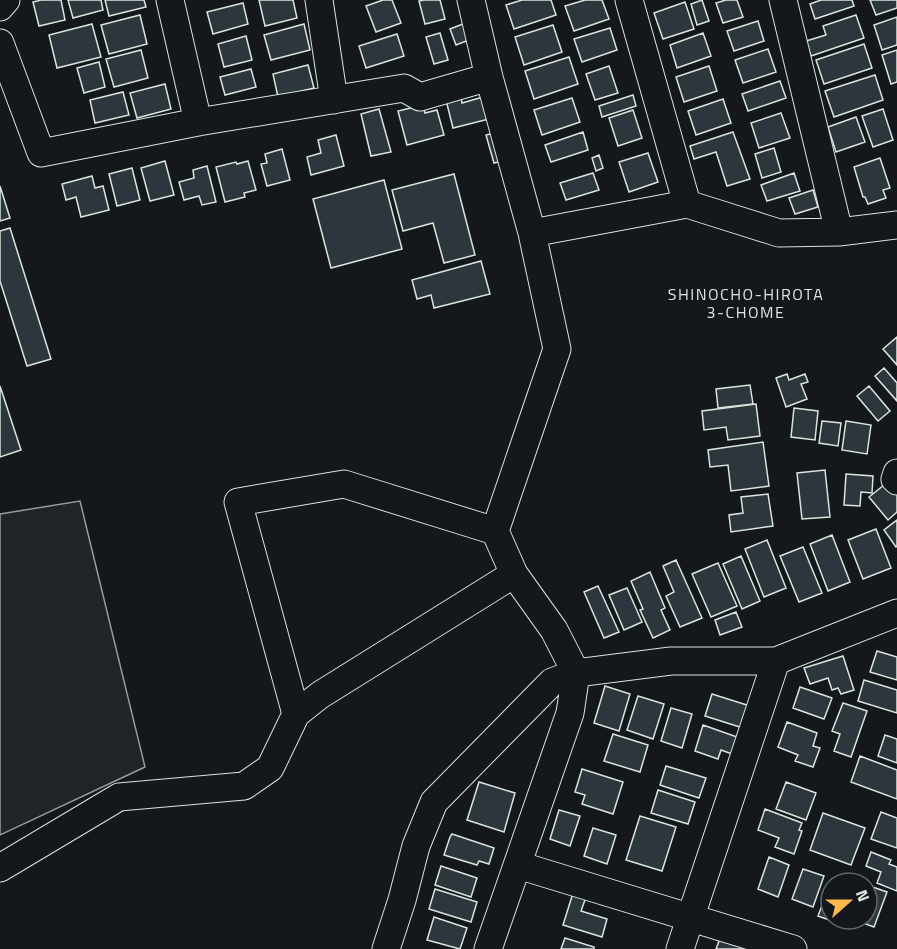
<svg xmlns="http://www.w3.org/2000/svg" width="897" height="949" font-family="'Titillium Web',sans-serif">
<rect width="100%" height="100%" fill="#14181c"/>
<path fill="#202428" stroke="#939e99" stroke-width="1.5" d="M80 501 145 767 0 835V514Z"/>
<path fill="#2c363c" stroke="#d8e6dc" stroke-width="1.5" d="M41 0H61L65 20 39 26 33 2Z
M68 0H101L103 10 73 18Z
M105 0H144L146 7 109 16Z
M259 0H293L297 18 265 26Z
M383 0H392L401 23 376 32 366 6Z
M424 0H440L445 19 425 24 419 1Z
M522 0H551L556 15 514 29 506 5Z
M585 0H602L609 19 574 31 565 6Z
M702 0 709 21 697 25 691 4Z
M726 0H737L743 17 723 23 716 3Z
M821 0H852L854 6 815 19 810 4Z
M870 0H897V8L876 15Z
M685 2 694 29 663 39 654 13Z
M243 3 248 24 213 34 207 12Z
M140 15 147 44 109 54 101 25Z
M856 15 864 38 811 56 806 41 826 35 823 26Z
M897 17V45L882 50 874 25Z
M758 21 764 41 734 51 727 31Z
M468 22 474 38 456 45 450 29Z
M92 24 101 57 57 68 49 35Z
M304 24 310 50 271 60 264 35Z
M553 25 562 52 524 65 515 37Z
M610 28 617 50 582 62 574 39Z
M440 33 448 60 434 64 426 37Z
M703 33 711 56 677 68 670 45Z
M397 34 404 56 366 68 359 46Z
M246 36 252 60 224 67 218 44Z
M864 44 872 68 824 84 816 60Z
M768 49 776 72 743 83 735 60Z
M141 50 148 78 114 87 106 59Z
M897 50V82L891 84 882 55Z
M569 57 578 84 534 99 525 71Z
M99 62 105 87 84 93 77 68Z
M308 65 314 88 278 97 273 74Z
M609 66 618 93 595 100 586 74Z
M709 66 717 91 684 102 676 77Z
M251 69 256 87 225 95 220 77Z
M875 75 883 100 834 117 825 91Z
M780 81 786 98 748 111 742 94Z
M165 84 171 109 137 118 130 93Z
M123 92 129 115 95 123 90 100Z
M633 95 636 106 602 117 599 106Z
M461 96 462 103 483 97 489 119 453 128 446 100Z
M572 98 580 122 542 135 534 110Z
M723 99 731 123 696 135 688 111Z
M423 105 425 113 437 110 444 135 407 145 398 111Z
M379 109 391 152 371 156 361 114Z
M883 109 893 140 873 147 862 116Z
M633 110 642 138 618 146 609 118Z
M781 113 790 138 759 148 751 123Z
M856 117 865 142 836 152 828 127Z
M499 132 507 160 494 163 486 135Z
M583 132 588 150 551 162 545 145Z
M733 132 750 179 727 186 716 152 694 159 690 146Z
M336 135 344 166 311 175 307 157 321 153 318 140Z
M774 148 781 172 762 178 755 154Z
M282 149 290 180 267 186 261 164 267 163 265 154Z
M648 153 658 182 629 192 619 162Z
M599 155 603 168 596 171 592 158Z
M880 158 890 188 883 190 886 198 868 204 865 197H863L854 167Z
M165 161 174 195 150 201 141 168Z
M248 161 256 190 244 193 245 197 225 202 216 167 236 162 237 164Z
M207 166 216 202 202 205 199 196 184 200 179 182 194 178 193 170Z
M132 168 140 200 117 206 109 174Z
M593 173 599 190 566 200 560 183Z
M794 173 800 191 767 201 761 185Z
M454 174 475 255 444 263 433 223 403 231 392 190Z
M92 176 95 188 103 186 109 210 81 217 76 197 66 200 62 184Z
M384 180 402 249 331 268 313 199Z
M0 186 10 218 0 221Z
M813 190 818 207 795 214 789 198Z
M10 228 51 359 27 366 0 281V231Z
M481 261 490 294 434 308 431 295 417 299 412 280Z
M897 337V365L883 349Z
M884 368 897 383V401L875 376Z
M787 374 789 380 805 374 808 382 801 384 807 399 786 407 776 378Z
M750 385 753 404 718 408 716 389Z
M0 386 21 450 0 457Z
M869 386 890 411 878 421 857 396Z
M756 404 760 436 728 440 726 427 704 430 702 411Z
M794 408 818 411 815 440 791 437Z
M822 421 841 423 838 446 819 443Z
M846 421 871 425 867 454 842 450Z
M763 442 769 486 731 491 728 465 710 467 708 450Z
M825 470 830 517 802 519 797 473Z
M846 474 873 476 872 493 861 492 860 506 844 505Z
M889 481 897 491V512L888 520 869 497Z
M768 494 773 526 731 532 729 515 743 513 741 497Z
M897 520V546L896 547 884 530Z
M876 529 891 568 863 579 848 540Z
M832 535 850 582 828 591 810 544Z
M767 540 786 588 764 597 745 549Z
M803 547 822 593 799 602 780 556Z
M741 556 760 601 742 609 723 564Z
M676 560 702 618 680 627 666 596 674 592 663 566Z
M718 563 737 606 711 617 692 574Z
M650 572 665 608 661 610 670 630 653 638 640 610 643 609 631 581Z
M598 586 619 632 604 638 584 592Z
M627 588 642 622 624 630 609 595Z
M736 612 742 627 720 635 715 620Z
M877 651 897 657V680L870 672Z
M843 656 854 690 841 694 838 688 832 690 828 678 810 684 804 668Z
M864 680 897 690V713L858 701Z
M605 686 630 694 619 731 594 723Z
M800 687 832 698 824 719 793 708Z
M712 694 750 706 743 728 705 716Z
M638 696 664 704 653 739 627 730Z
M843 703 867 711 851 757 834 751 840 734 832 731Z
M671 708 692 714 682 748 661 741Z
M787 722 817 733 813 746 820 748 813 767 795 761 798 755 778 747Z
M703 725 737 737 732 754 721 750 718 759 695 751Z
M613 734 648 745 640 772 604 761Z
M885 735 897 739V763L878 756Z
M860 756 897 770V799L851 782Z
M666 766 706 778 699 798 660 785Z
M582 769 623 782 613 814 582 804 585 795 575 792Z
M479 782 515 793 504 832 467 820Z
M786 782 816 793 806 820 776 809Z
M658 790 695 802 688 824 651 813Z
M765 809 802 823 799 830 802 831 794 854 775 847 779 838 758 830Z
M559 810 580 816 570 846 550 839Z
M881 812 897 818V848L871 839Z
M823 813 865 828 851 865 810 850Z
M640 816 676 827 662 871 626 860Z
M593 828 616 835 607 864 584 856Z
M452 834 494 848 489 864 479 861 477 865 444 855 450 837Z
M871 852 891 860 889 864 897 867V891L877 883 881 872 866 866Z
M769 857 789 865 778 897 758 889Z
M441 866 477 878 471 897 435 885Z
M803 869 824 876 813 907 792 899Z
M832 879 842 883H831V919H836L835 922 818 916Z
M867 885 887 892 874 927 855 920 867 919Z
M435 889 477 902 471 922 429 909Z
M573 893 586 897 581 911 607 919 602 937 563 925Z
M434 917 467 928 460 949 427 940Z
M721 936 754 949H716Z
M565 938 594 947V949H561Z"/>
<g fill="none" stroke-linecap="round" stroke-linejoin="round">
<defs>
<path id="minor" d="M170 0 198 122
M319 0 334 100
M471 0 489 77 532 233 557 349 495 531 514 574 554 630 576 673 570 713 488 949
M629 0 687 204
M783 0 839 232
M0 7 6 0
M0 43 41 153 198 122 404 88 420 97 489 77
M532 233 687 204 779 233 839 232 897 225
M897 473 895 479 897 481
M296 714 238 502 344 484 495 531
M518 865 793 949
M0 868 119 797 244 786 270 768 296 714 320 695 514 574
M386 949 402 900 416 846 434 802 552 682 576 673 671 661H776L897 613
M680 949 776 661"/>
</defs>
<use href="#minor" stroke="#d8e6dc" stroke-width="29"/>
<use href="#minor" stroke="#14181c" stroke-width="27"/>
</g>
<g text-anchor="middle" stroke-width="4.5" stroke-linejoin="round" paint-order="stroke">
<g font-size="16" letter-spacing="1.5" fill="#d8e6dc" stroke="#14181c">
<text x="746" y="300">SHINOCHO-HIROTA<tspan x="746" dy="18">3-CHOME</tspan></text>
</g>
</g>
<g transform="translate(849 901) rotate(69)"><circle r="28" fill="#14181c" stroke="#626a69" stroke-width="1.5"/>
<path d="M0-4.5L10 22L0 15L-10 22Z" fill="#ffb74d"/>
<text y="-9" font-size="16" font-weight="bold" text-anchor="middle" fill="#d8e6dc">N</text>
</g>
</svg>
